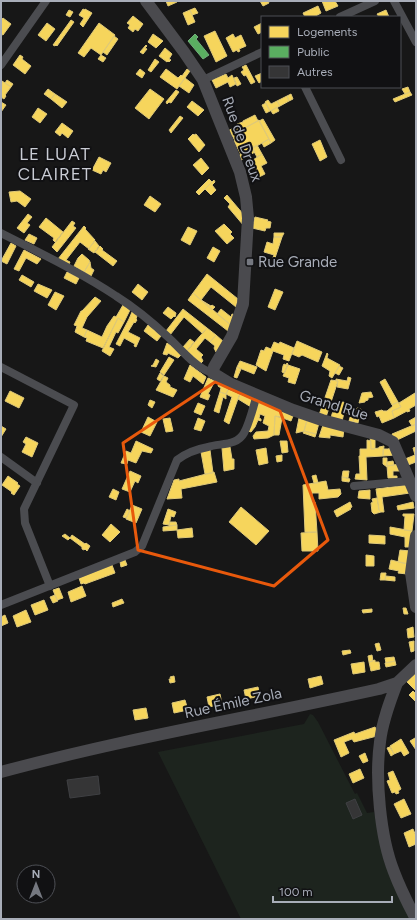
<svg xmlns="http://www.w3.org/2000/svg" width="417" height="920" font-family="Figtree,sans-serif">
<rect width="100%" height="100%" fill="#171717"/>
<path fill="#1d241e" d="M310 714 313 715 318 722 355 794 357 793 367 813 374 812 384 862 411 919H241L158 752 304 724Z"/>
<path fill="#f6d55c" stroke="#dfc978" d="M166 1H177V2L168 6Z
M260 1H268L269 3 263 6Z
M322 1H335L338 6 326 11Z
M318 6 321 13 314 17H305L303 13Z
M195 8 198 13 192 15 190 10Z
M83 9 85 10V9L92 13 83 27 80 24 84 18 79 15Z
M69 10 73 12 70 17 66 15Z
M190 10 195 22 188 25 183 13Z
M386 10 389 17H379L377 14Z
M133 16 143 24 138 31 135 29 133 32 128 28 130 25 127 23Z
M3 18 11 24 3 35 1 34V20Z
M71 20 74 22 57 46 56 45 55 46 53 45Z
M47 23 55 29 46 41 38 35Z
M99 23 115 35 101 55 91 48 84 57 78 53Z
M262 23V32L258 34 254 27Z
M215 31 227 56 216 62 204 36Z
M153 34 163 41 156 48 148 42Z
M233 34 235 38 241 35 246 46 239 49 240 51 238 52 237 50 233 52 226 38Z
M114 36 118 39 107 55 103 52Z
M146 45 147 46 145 48 147 49 143 54 140 52Z
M165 48 172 54 169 59 171 60 169 62 168 61 167 62 159 56Z
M20 55 23 57 22 59 31 66 25 74 13 65Z
M101 55 106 58 103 62 98 59Z
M155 59 159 62 151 72 148 70Z
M246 65 255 82 251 84 246 75 244 76 241 72 244 70 242 67Z
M140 69 145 73 142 78 136 74Z
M166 69 178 78 181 75 182 76 187 69 190 71 177 89 160 77Z
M262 73V81L259 83 255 76Z
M226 74 228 78 232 75 236 84 230 87 228 82 216 88 212 80Z
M237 77 241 84 237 86 234 78Z
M185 78 194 85 189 93 179 86Z
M7 80 13 84 11 87 5 83Z
M2 81 11 87 5 95 6 96 4 99 1 97Z
M408 87 410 92 405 94 402 89Z
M48 89 55 94 51 99 44 94Z
M150 89 164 99 149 119 135 108Z
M176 90 179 92 171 103 169 102 167 104 166 102Z
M410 92 412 95 395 102 393 99Z
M55 94 67 102 62 108 51 99Z
M291 94 293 99 289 101 287 96Z
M287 96 289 101 280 106 277 101Z
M268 100 271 104 277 101 280 106 270 111 265 102Z
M192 101 204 110 198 116 187 107Z
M1 102 6 105 1 112Z
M266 103 270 111 266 113 262 105Z
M277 107 279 111 273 114 271 111Z
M38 108 47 114 40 123 32 117Z
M255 115 258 121 230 136 228 131 238 125 237 124 243 122V121Z
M180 116 183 118 171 133 169 130Z
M263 119 275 140 271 143 259 121Z
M259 120 269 139 241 155 234 141H235L232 135Z
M62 123 73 131 68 138 62 133 60 136 55 132Z
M193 134 194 135 196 134 205 145 199 152 189 140 188 139Z
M269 139 271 143 264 147 262 143Z
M320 140 327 157 320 161 312 144Z
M257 145 262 154 257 157 252 148Z
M252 148 255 152 240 161 238 156Z
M262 154 267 163 261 166 265 174 259 177 250 162Z
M99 157 111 163 106 172 103 170 101 174 92 170Z
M201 158 209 168 202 175 193 165Z
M209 179 212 182 199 195 196 192Z
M214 180 215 182 212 185 216 190 211 195 205 189Z
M20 191 31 199 25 207 17 201 11 202 9 192Z
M227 195 244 215V226L228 207 230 204 224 198Z
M150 196 161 204 155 212 144 205Z
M28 214 32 217 27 223 30 225 24 233 17 228Z
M255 217 268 220 267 221 271 222 270 228H266L265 231 252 228Z
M46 218 63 232 55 242 53 240 54 238 39 227Z
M72 221 75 223 73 226 76 228 57 252 52 247Z
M224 224 232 232 230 234 234 238 227 244 215 231Z
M84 226 86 228 85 229 95 240 89 249 80 242 66 260 70 262 69 264 58 259Z
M188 227 197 231 190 245 181 240Z
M274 233H284L282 237H274Z
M29 234 37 238 34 244 25 240Z
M274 237H282L274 261 272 260 274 255 264 252 267 242 273 244Z
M95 241 99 246 94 253 88 249Z
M11 243 16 246 7 264 1 261Z
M100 246 103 249 102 250 117 261 113 266 95 252Z
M213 247 220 251 214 262 207 258Z
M24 250 41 259 37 264 26 258 19 271 14 269Z
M82 254 89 260 90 262 84 272 74 266 78 258Z
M90 262 91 268 94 270 91 276 84 272Z
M67 272 79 278 76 284 64 278Z
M207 274 238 299 236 307 211 287 201 300 211 306 212 305 215 307 212 310 193 293Z
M22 275 34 282 31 287 19 280Z
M38 284 52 290 47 298 34 291Z
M138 284 148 292 142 300 132 292Z
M275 289 283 292 275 310 268 307Z
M55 292 64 296 56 310 48 305Z
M193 293 232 326 228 331 188 300Z
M95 297 101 301 87 317 82 328 87 330 84 337 75 332 77 326 74 325 81 311H82Z
M123 305 130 310 124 322 118 318 103 348 86 341 87 338 84 337 87 330 102 337 107 326 114 316 116 317Z
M168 307 176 313 175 317 174 316 171 319 163 313Z
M183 309 207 328 202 333 184 317 170 335 166 331Z
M221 309 231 317 232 314 235 315 232 326 217 314Z
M132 312 137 316 136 319 137 320 135 323 134 322 128 332 140 338 136 347 134 346 135 344 124 338 120 346 116 344 129 319Z
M118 318 124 322 118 333 116 332 109 347 114 349 110 356 102 351Z
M148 325 161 336 157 341 144 331Z
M207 328 216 335 210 342 205 338 196 349 203 355 201 357 203 361 201 363 187 351Z
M216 335 224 342 216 352 214 348 215 346 210 342Z
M190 339 194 342 187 351 183 347Z
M297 341 322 352 318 362 302 355 299 357 292 354Z
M274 342 279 344 280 342 294 348 289 361 283 359 284 355 273 351 266 371 256 365 261 350 264 351 266 347 271 349Z
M167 343 182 354 178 358 168 353 167 355 163 354Z
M327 353 328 354 327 358 340 365 332 378 329 376 330 371 322 366Z
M169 357 174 360 164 375 160 372Z
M156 359 159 361 156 367 151 366 153 365Z
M240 361 257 367 254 374 237 367Z
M287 363 288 364 284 373 282 372 283 366 284 364 286 365Z
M190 365 206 377 203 384 193 376 190 382 184 379Z
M288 365 300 369 295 384 288 382 289 378 283 376Z
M339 366 343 368 339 375 335 373Z
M237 367 241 369 237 378 234 377Z
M160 373 164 376 160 381 157 379Z
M164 376 168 378 166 382 170 385V387L177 390 173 397 156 390Z
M348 377 351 378 348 389 337 387 338 381H336V379L347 381Z
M208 378 215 381 208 394 210 395 208 400 200 397Z
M385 379 398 402 392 405 380 382Z
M331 380 338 381 326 417 319 415Z
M219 382 230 387 226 394 220 392 221 388 218 386Z
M229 387 240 393 229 424 224 421 232 397 226 394Z
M10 391 24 398 19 408 5 401Z
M220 392 226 394V399L223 397 219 413 214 411Z
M241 392 253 399 251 407 238 399Z
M371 392 373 397 368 398V400L365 401V402L359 403 362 393Z
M415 393 416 405 409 409 410 411 407 412V411L394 418 392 411 401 407 399 403Z
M150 400 155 402 152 408 148 405Z
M258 402 282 411 280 417 275 416 274 435 268 438 254 439 253 436 256 432 268 431 269 426 263 423 265 416 260 414 259 418 261 419V421L258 420 255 427 251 432 248 431Z
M343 402 346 403 345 406 357 409 353 422 349 421 351 414 344 413 342 421 331 419 332 414 337 404Z
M398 402 401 407 392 411 394 418 382 423 379 416 377 417 375 412 382 410 383 411H387L393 406 392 405Z
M198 403 205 406 201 415 194 412Z
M357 408 361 409 358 423 353 422Z
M282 411 293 416 291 421 280 417Z
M275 416 282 418 279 435H274Z
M148 417 157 422 150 436 141 432Z
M416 417V424L412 426 409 421Z
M170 418 173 431 166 432 163 419Z
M198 418 205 421 201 431 194 429Z
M299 418 307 420 304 431 296 433Z
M307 420 319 423 316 434 304 431Z
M416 424V431L395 441 392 434Z
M323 425 344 429 343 437 330 435V438L319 437Z
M1 426 6 429 1 437Z
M304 431 316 434 315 437 303 433Z
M370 436 375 437V449H371Z
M26 437 38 443 32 457 22 452 26 444 23 442Z
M367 440 371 441V449L379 448V447L384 446 383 456 366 457 367 480 355 479 356 474H360L359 456H360V449H367Z
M136 441 153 449 151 453 142 451 136 463 128 460 127 464 121 463 126 451 131 453Z
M280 441H287L288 452 282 453Z
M230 447 232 459H234V469L224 471 222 448Z
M416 447V462L408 465 405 459 415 455 413 448Z
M266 448 268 463 259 465 256 450Z
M389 448H391L395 455 383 456V449H389Z
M210 450 213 473 205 474 201 452Z
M282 455V461L277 462 276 456Z
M383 458H387V467L383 464Z
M393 461 394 465 387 466V462Z
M400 464 402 471H393V476H397V478H388L387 466Z
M130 471 141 476 138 483 135 481 130 492 122 489Z
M343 471H349L348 478 342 477Z
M214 472 217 482 181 489 182 498 167 499 174 480 179 479V481Z
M316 475 318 483H314L312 476Z
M8 476 18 483 17 484 20 486 14 495 11 493 12 492 2 485Z
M342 477 350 479 349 482 342 481Z
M326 481 328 490 340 489 341 494 338 497 319 499V493H312V502H315L317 532H305L303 485Z
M407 485 410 493 382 497 384 512H381L379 510 376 489Z
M113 489 119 492 116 500 109 497Z
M370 490V499L358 498 359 491Z
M377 498 379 510 381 512 374 514 372 512 371 503 373 502 372 499Z
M350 502 352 507 350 508 351 509 337 517 334 511Z
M413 502 414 508 398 510 397 506Z
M132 505 142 509 136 523 126 519Z
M241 507 269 531 256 545 229 522Z
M127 509 130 511 126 518 123 517Z
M168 509 176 512 174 517 171 516 169 525 163 524Z
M403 514H414L412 531 404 530 405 516H403Z
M170 522H176L177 525 169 526Z
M111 524 120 532 110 542 102 535Z
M177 525V530L163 531V527Z
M390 527 412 531 410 547H405V537L390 534Z
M192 528 193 537 178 538 177 530Z
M317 532 318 551H302L301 533Z
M65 534 70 538 72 535 85 544 86 543 90 546 87 551 85 549 84 550 82 549V547L70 538 68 540 62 536Z
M369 535 385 536V544L369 543Z
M400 550 410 551 408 564 398 562Z
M366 555 374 556V566H366Z
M125 560 127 565 121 567 120 562Z
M391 560 408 564 407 574 398 573 399 571 389 569Z
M112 565 115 573 85 584 84 583 81 584 79 578Z
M381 573H386L385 580H380Z
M386 576 395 577V581L385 580Z
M82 586 86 596 71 602 68 592Z
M59 588 63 598 57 600 53 590Z
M55 595 58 601 53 603 50 597Z
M122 599 124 603 113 607 112 603Z
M44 600 48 610 35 615 31 605Z
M403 608H406L408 614H404Z
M372 609V612L363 613 362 610Z
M26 610 31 622 17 627 13 616Z
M5 615 8 623 1 626V617Z
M413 627 414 637 408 638 407 629Z
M414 641V651L411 652 409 642Z
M379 643 381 650 377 651 375 644Z
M350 650 351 653 343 655 342 651Z
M372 655 373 661 369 662 368 656Z
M394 657 395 661 386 663 385 658Z
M375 660V662H379L380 669 371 671 369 662Z
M395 661 396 665 386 667 385 663Z
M364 662 365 672 353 674 351 664Z
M416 673V691L406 681Z
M174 676 175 682 170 683 169 679H171L170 677Z
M321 676 323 684 310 688 308 679Z
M258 687 260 696 246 699 244 690Z
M413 691 416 694V702L409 695Z
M220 694 222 704 209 707 207 697Z
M185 700 188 710 174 713 172 703Z
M146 708 148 718 135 720 133 710Z
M375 727 378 733 377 736 354 742 352 739 344 742 349 753 341 757 334 740 354 732 355 734Z
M415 738 416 739V750L410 741Z
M401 739 409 753 404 756 401 751 394 754 390 746Z
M390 747 394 754 391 756 387 748Z
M365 753 368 761 363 763 359 756Z
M360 769 364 778 353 783 349 774Z
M393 771 401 789 398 791 399 793 396 794 395 792 392 793 387 781 390 780 388 773Z
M404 799 411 814 401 818 394 804Z
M413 829 416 836V844L409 847 404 833Z"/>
<path fill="#5aae61" stroke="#71ae7b" d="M195 34 198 37 196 39 209 55 203 59 188 41Z"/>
<path fill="#353536" stroke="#3f4043" d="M98 776 100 794 70 798 67 780Z
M355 799 362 815 353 819 346 803Z"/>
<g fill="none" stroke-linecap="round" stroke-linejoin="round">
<path stroke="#4b4c50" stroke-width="8" d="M394 1 416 42
M340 17 375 1
M1 65 46 1
M203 80 262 52
M305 87 341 160
M1 233C40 253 80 272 116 296 135 308 152 322 168 337 182 350 195 368 213 373
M1 367 74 405 24 509 25 523 50 586
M1 457 37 483
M354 486 409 481
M1 605 135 552 142 546 177 460C186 453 197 449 208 447 220 443 237 446 244 433 250 422 253 407 257 395"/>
<path stroke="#4a4a4e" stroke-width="12" d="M146 1 184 52 203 80 240 172 246 197 248 218 243 304 232 336 214 367 213 373 231 384 293 410 322 420 379 435 393 442 416 496
M416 536 411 573 416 607
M397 683C390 701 382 722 380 742 375 778 380 837 394 872 400 888 408 904 416 919
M1 772C126 738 253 717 379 689L397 683 416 665"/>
</g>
<path fill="none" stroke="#e8590c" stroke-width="3" stroke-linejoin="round" d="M215 382 280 411 328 540 274 586 138 550 123 443Z"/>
<rect fill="#757880" stroke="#111113" stroke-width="1.5" x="246" y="258" width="8" height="8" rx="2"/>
<g text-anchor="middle" stroke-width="4" stroke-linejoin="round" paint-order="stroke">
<g font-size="15" fill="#a8adb8" stroke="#111113">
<text transform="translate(242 139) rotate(70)" y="5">Rue de Dreux</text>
<text transform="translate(334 405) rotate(17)" y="5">Grand Rue</text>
<text transform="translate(233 703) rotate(-12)" y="5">Rue Émile Zola</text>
</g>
<g font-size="15" fill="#a8adb8" stroke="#111113" text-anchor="start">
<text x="258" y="267">Rue Grande</text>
</g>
<g font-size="17" letter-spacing="1" fill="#c9ccd4" stroke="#111113">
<text x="55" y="160">LE LUAT<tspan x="55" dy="20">CLAIRET</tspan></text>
</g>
</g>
<rect width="417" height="920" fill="none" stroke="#a8adb8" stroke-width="4"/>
<rect x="261" y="16" width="140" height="72" fill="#111113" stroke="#4d4f55"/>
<rect x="269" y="26" width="20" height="12" fill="#f6d55c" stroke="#4d4f55"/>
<text x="297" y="36" font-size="12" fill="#a8adb8">Logements</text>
<rect x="269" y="46" width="20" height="12" fill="#5aae61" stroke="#4d4f55"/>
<text x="297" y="56" font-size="12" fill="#a8adb8">Public</text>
<rect x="269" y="66" width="20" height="12" fill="#353536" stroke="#4d4f55"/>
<text x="297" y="76" font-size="12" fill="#a8adb8">Autres</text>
<g transform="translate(36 884)"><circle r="19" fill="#111113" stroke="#4d4f55"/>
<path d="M0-3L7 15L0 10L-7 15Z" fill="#757880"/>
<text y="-6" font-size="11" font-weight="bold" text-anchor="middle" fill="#a8adb8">N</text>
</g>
<path d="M273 896v6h119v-6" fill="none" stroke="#a8adb8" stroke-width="2"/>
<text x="279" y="896" font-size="12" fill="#a8adb8" stroke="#111113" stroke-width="3" paint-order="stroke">100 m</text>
</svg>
